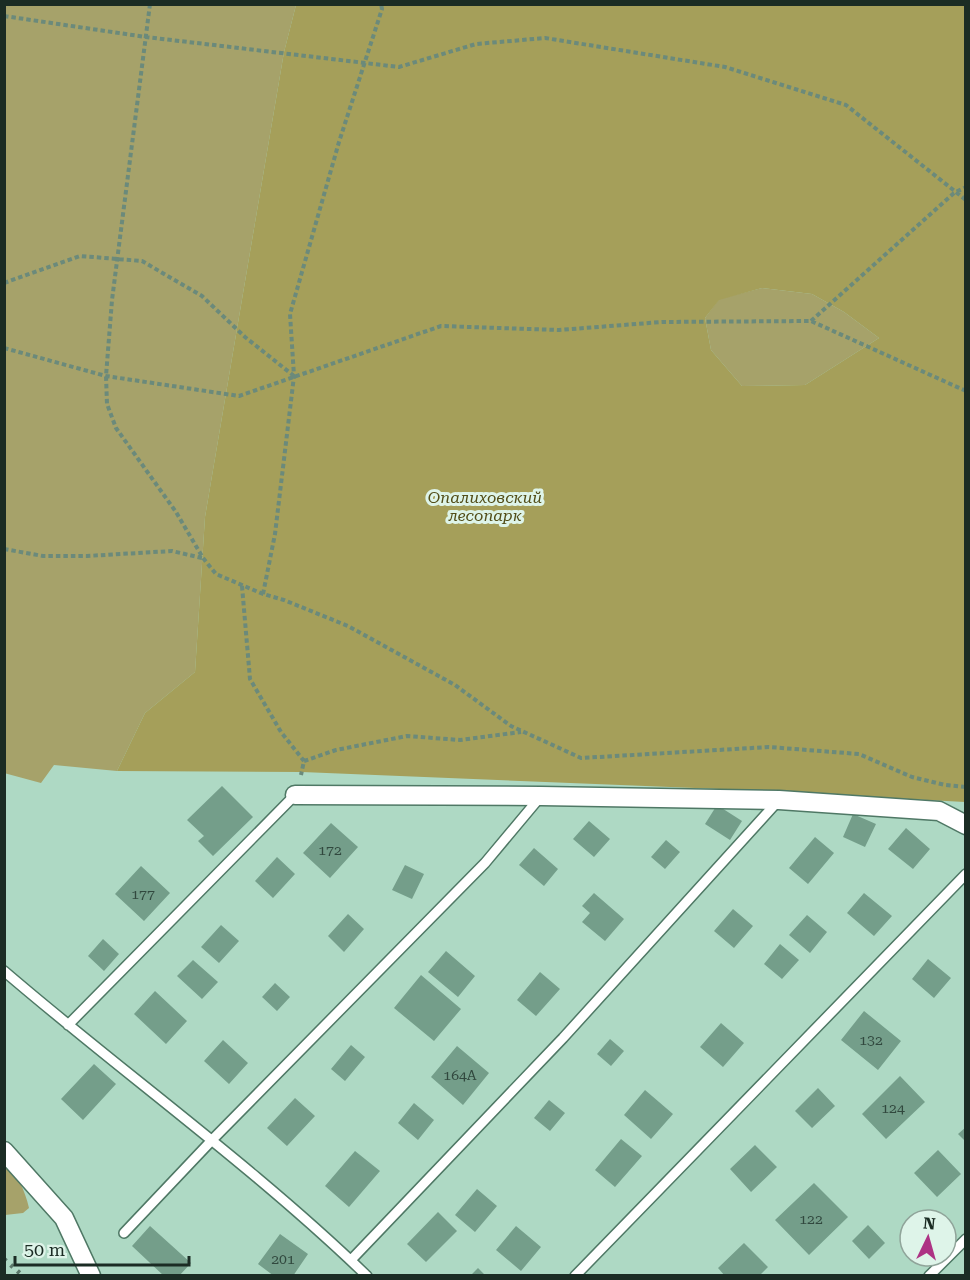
<svg xmlns="http://www.w3.org/2000/svg" width="970" height="1280" font-family="'Roboto Serif',serif">
<rect width="100%" height="100%" fill="#aed9c4"/>
<path fill="#a6a26a" d="M4 5H296L284 52 205 517 195 672 145 713 117 771 54 765 41 783 4 773Z
M762 288 812 294 844 312 879 338 805 385 742 386 711 350 705 318 719 299Z
M4 1160C17 1174 25 1190 29 1208L23 1213 5 1215Z"/>
<path fill="#a59f5a" fill-rule="evenodd" d="M296 5H965V802L720 789 302 772 117 771 145 713 195 672 205 517 284 52ZM762 288 812 294 844 312 879 338 805 385 742 386 711 350 705 318 719 300Z"/>
<path fill="#749e8a" d="M222 786 253 817 213 856 198 841 204 836 187 820Z
M717 805 742 821 730 840 705 824Z
M853 814 876 824 865 847 843 837Z
M589 821 610 839 594 857 573 839Z
M331 823 358 847 330 878 303 853Z
M906 828 930 849 913 869 888 849Z
M815 837 834 853 808 884 789 868Z
M666 840 680 852 665 869 651 857Z
M534 848 558 869 544 886 519 865Z
M277 857 295 874 273 898 255 881Z
M405 865 424 874 412 899 392 890Z
M141 866 170 893 144 921 115 894Z
M594 893 624 919 605 941 582 922 590 913 582 906Z
M864 893 892 916 874 936 847 913Z
M733 909 753 926 734 948 714 931Z
M348 914 364 929 344 952 328 936Z
M807 915 827 932 810 953 789 935Z
M221 925 239 941 219 963 201 947Z
M103 939 119 954 104 971 88 956Z
M780 944 799 960 782 979 764 964Z
M446 951 475 976 458 997 428 972Z
M928 959 951 978 934 998 912 979Z
M193 960 218 982 202 999 177 976Z
M540 972 560 989 536 1016 517 1000Z
M421 975 461 1009 434 1041 394 1008Z
M275 983 290 997 277 1011 262 997Z
M155 991 187 1021 166 1044 134 1014Z
M864 1011 901 1041 878 1070 841 1040Z
M721 1023 744 1043 723 1067 700 1047Z
M610 1039 624 1051 611 1066 597 1054Z
M223 1040 248 1063 229 1084 204 1061Z
M351 1045 365 1057 345 1081 331 1069Z
M457 1046 489 1073 463 1105 431 1077Z
M94 1064 116 1084 83 1120 61 1099Z
M900 1076 925 1102 886 1139 862 1114Z
M818 1088 835 1106 812 1128 795 1111Z
M645 1090 673 1114 651 1139 624 1115Z
M295 1098 315 1116 287 1146 267 1128Z
M549 1100 565 1113 550 1131 534 1118Z
M414 1103 434 1120 418 1140 398 1123Z
M966 1127V1142L958 1134Z
M621 1139 642 1156 615 1187 595 1170Z
M755 1145 777 1167 751 1192 730 1169Z
M938 1150 961 1174 937 1197 914 1173Z
M355 1151 380 1171 349 1207 325 1186Z
M814 1183 848 1217 809 1255 775 1220Z
M477 1189 497 1206 475 1232 455 1215Z
M438 1212 457 1231 426 1262 407 1244Z
M868 1225 885 1243 869 1259 852 1241Z
M150 1226 191 1263 179 1276H164L132 1246Z
M516 1226 541 1247 521 1271 496 1250Z
M280 1234 308 1254 293 1276H274L258 1264Z
M744 1243 768 1267 759 1276H725L718 1268Z
M478 1268 486 1276H470Z"/>
<g fill="none" stroke-linecap="round" stroke-linejoin="round">
<defs>
<path id="service" d="M4 971C124 1074 253 1166 367 1276
M68 1025 295 795
M124 1233 213 1139 485 863 541 796
M351 1260 563 1038 779 800
M575 1276 966 874
M929 1276 966 1239"/>
<path id="minor" d="M295 795 541 796 779 800 939 811 966 825
M4 1151 64 1218 91 1276"/>
</defs>
<use href="#service" stroke="#4f7865" stroke-width="12"/>
<use href="#minor" stroke="#4f7865" stroke-width="21"/>
<path stroke="#6b8a7b" stroke-width="4" stroke-dasharray="4.5 3" stroke-linecap="butt" d="M150 4 112 300 106 376 107 404 116 428 176 512 203 558 216 574 263 594 284 600 348 626 455 685 511 726 581 758 769 747 859 754 912 777 945 785 966 787
M4 16 146 37 399 67 476 44 545 38 725 67 846 105 966 200
M4 283 80 256 142 261 202 296 245 337 294 376
M811 321 954 193 966 187
M4 348 106 376 239 396 441 326 559 330 662 322 811 321 966 391
M4 549 43 556H87L172 551 202 558
M242 586 250 679 281 732 304 761 301 775
M263 594 275 534 294 376 290 314 339 142 382 9 381 4
M304 761 336 750 407 736 460 740 521 732"/>
<use href="#service" stroke="#fff" stroke-width="9"/>
<use href="#minor" stroke="#fff" stroke-width="18"/>
<path stroke="#5b786a" stroke-width="4.5" stroke-dasharray="3 6" stroke-linecap="butt" d="M4 1259 23 1276"/>
</g>
<g text-anchor="middle" stroke-width="6" stroke-linejoin="round" paint-order="stroke">
<g font-size="14" fill="#31483e">
<text x="330" y="855">172</text>
<text x="143" y="899">177</text>
<text x="871" y="1045">132</text>
<text x="460" y="1080">164А</text>
<text x="893" y="1113">124</text>
<text x="811" y="1224">122</text>
<text x="283" y="1264">201</text>
</g>
<g font-size="16" font-style="italic" fill="#524d18" stroke="#def4e9">
<text x="485" y="503">Опалиховский<tspan x="485" dy="18">лесопарк</tspan></text>
</g>
</g>
<rect width="970" height="1280" fill="none" stroke="#1b2c24" stroke-width="12"/>
<g transform="translate(928 1238) rotate(5)"><circle r="28" fill="#def4e9" stroke="#90a49a" stroke-width="1.5"/>
<path d="M0-4.5L10 22L0 15L-10 22Z" fill="#ad3284"/>
<text y="-9" font-size="16" font-weight="bold" text-anchor="middle" fill="#1b2c24">N</text>
</g>
<path d="M15 1256v9h174v-9" fill="none" stroke="#1b2c24" stroke-width="3"/>
<text x="24" y="1256" font-size="18" fill="#1b2c24" stroke="#def4e9" stroke-width="4.5" paint-order="stroke">50 m</text>
</svg>
